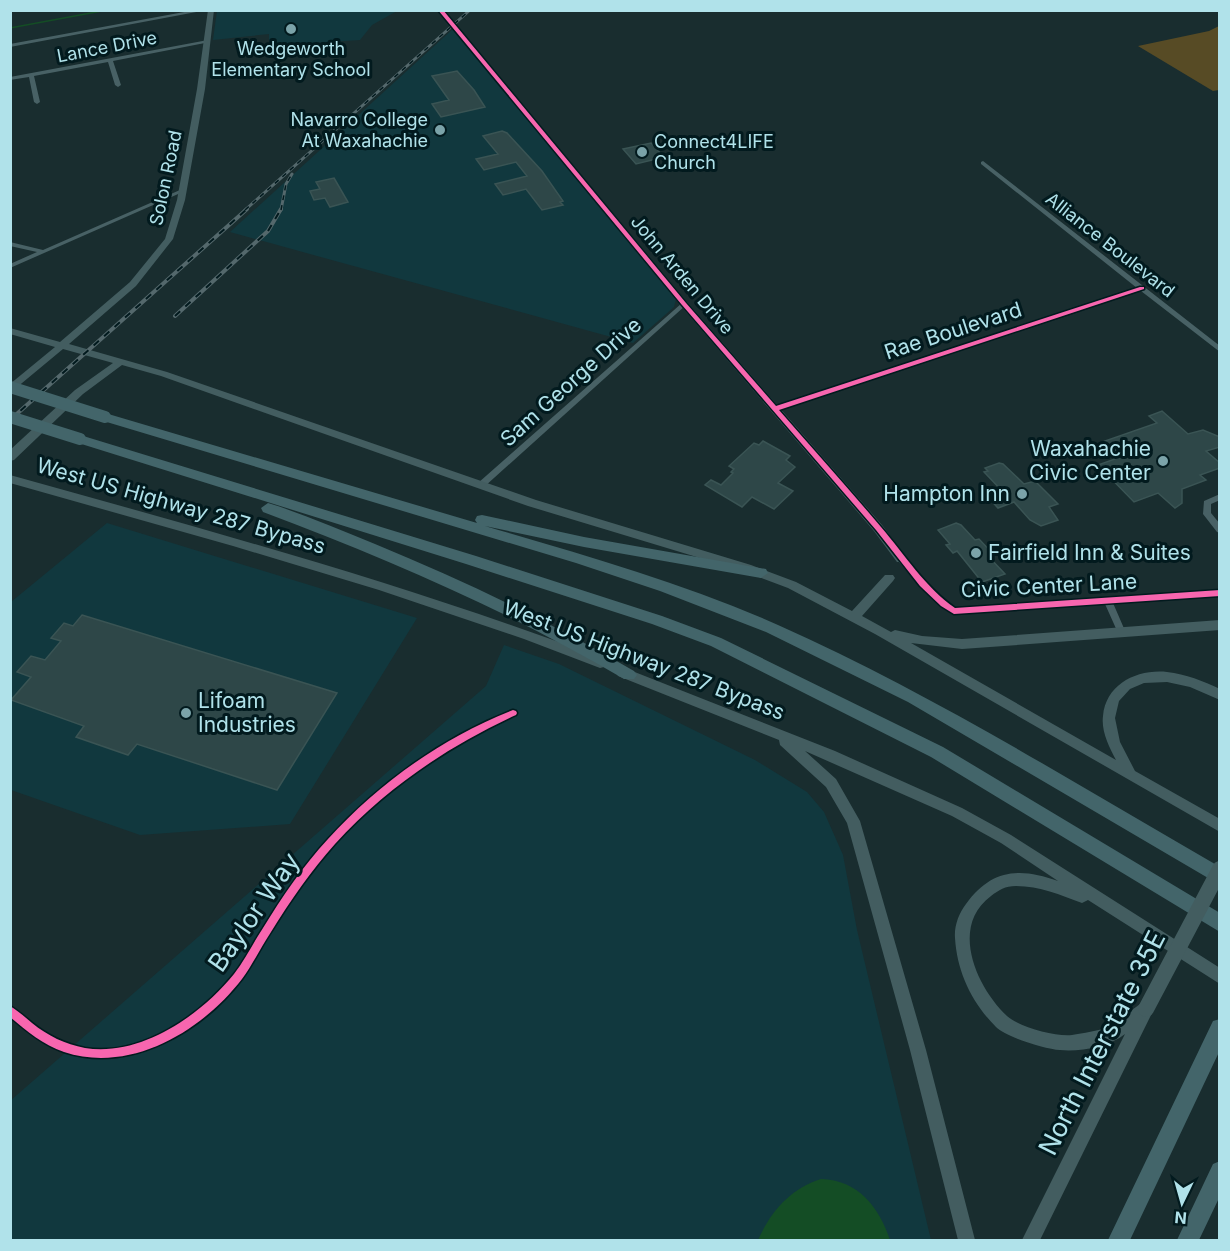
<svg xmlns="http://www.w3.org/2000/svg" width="1230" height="1251" font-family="Inter,sans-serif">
<rect width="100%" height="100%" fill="#192d2f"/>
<path fill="#11383e" d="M217 11V10L397 11 372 25 360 40 269 46V34L213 40Z
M454 28 676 299 674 307 633 343 230 232Z
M107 523 417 618 290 824 140 835 11 790V602Z
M504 645 559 664 755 760 807 792 824 812 843 855 857 930 931 1240H11L10 1101 486 686Z"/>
<path fill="#574b25" d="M1219 26V90L1213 91 1138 46 1209 31Z"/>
<path fill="#144d25" d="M821 1179C858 1180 879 1207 890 1240H758C771 1211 790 1189 821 1179Z"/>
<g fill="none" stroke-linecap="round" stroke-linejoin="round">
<path stroke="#144d25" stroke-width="1.5" d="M10 28 107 10"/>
</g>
<path fill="#2e4748" stroke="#3a5454" stroke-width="1.5" d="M457 71 474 90 485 107 441 117 432 104 449 100 432 76Z
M502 131 507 133 542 171 563 201 560 202 563 205 542 210 526 189 503 195 495 184 527 176 516 162 484 170 476 159 498 154 483 136Z
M651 143 664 157 636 164 623 149Z
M334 178 348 202 330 207 325 198 314 200 310 191 320 189 316 182Z
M1162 411 1188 434 1203 430 1220 437V447L1206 451 1220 463V468L1200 475 1206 480 1182 489V503L1175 508 1158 493 1134 502 1098 465 1115 459 1110 454 1116 451 1105 441 1157 423 1149 416Z
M763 441 790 456 786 460 795 467 778 483 793 491 774 509 752 497 742 507 705 485 711 480 721 485 733 473 731 472 734 469 729 466 754 443 759 445Z
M999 463 1003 464 1024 484 1035 481 1058 504 1049 507 1058 520 1041 526 1030 520 1014 502 998 508 988 497 1003 492 984 472 988 471 985 468Z
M956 523 961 525 975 540 979 539 993 554 988 556 1005 574 982 582 957 551 953 553 946 545 950 544 938 530Z
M82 615 337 693 277 790 137 744 128 755 76 737 84 726 11 700 31 677 17 672 31 656 45 660 61 641 51 638 64 623 73 626Z"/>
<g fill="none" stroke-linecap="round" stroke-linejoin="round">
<path fill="#486165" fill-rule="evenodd" d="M195 10H207L10 47V44Z
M208 40 210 41V42L113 61 121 85 118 87 115 85 108 62 34 76 40 102 37 104 34 102 29 77 10 80V77Z
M983 161 1220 346V352L1141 291 777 411H773V407L1137 288 981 164V162Z
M180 190 185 191 10 268V264L37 252 10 246V242L43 250Z
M684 302 687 304 686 305 484 487H478L477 485 478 483 682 303Z
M1220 494V500L1211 504V513L1220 524V533L1217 532 1203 514 1204 501Z
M901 556 904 557 947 603 955 608 1220 590V596L1113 603 1126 633 1125 635H1119L1118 633 1105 604 954 614C934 606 913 577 898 561L897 559Z
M513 709 516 710 517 713 516 716C447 747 384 789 333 846 310 872 290 901 272 930 262 947 253 965 241 981 200 1032 130 1074 63 1052 43 1046 27 1031 10 1018V1006C19 1010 25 1017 32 1022 49 1035 65 1044 85 1047 141 1057 201 1015 234 973 245 959 253 942 263 927 282 896 303 866 328 839 378 783 443 736 513 709Z"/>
<path fill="#435d60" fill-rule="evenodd" d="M208 10H214L205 89 185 200 173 239 136 286 69 344 167 372 536 500 751 565 796 582 852 611 885 575H893L895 578 893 581 862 616 891 632 895 630 922 636 962 639 1220 620V630L962 649 911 643 1116 760C1109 747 1101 731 1103 716 1106 684 1137 669 1167 672 1186 674 1203 681 1220 689V700L1190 687 1167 682 1144 683 1130 689 1119 701 1115 718 1120 742 1135 771 1220 819V832L875 634 788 588 743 571 528 506 161 376 122 365 83 394 14 460 10 461V450L75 390 113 363 63 349 10 393V384L55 347 10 334V328L60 342 130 282 165 239 177 200 197 89Z
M437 10H444L687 302 882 525 905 556 907 559 905 562H897L874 531 681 306Z
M10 475C211 531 410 585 604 659L606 663 604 667 600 668 524 639 379 590 233 546 10 483Z
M622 667 835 751 962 808 1011 835 1220 968V984L1088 900 1082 903C1060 895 1040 886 1016 886 1005 886 999 890 991 896 949 927 977 988 1007 1016 1019 1027 1056 1037 1072 1035 1083 1033 1098 1031 1108 1027 1122 1022 1132 1007 1146 1001L1151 1004 1154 1009 1040 1240H1022L1125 1034C1109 1047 1079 1052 1060 1050 1045 1049 1006 1037 996 1027 972 1003 957 972 955 938 954 926 959 913 966 904 991 869 1020 867 1058 881L1001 843 952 816 805 751 836 779 860 821 926 1050 975 1240H958L910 1050 847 823 826 787 780 745 779 740 618 676 616 672 618 668Z"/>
<path fill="#43656a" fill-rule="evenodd" d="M105 413 477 523 475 520 477 516 482 515 584 537 766 569 768 573 761 578 584 547 485 526C583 555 684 583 778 625 931 693 1074 783 1220 867V885L908 702 766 632 660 591 576 563 100 420V414Z
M80 435 476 556 662 616 721 638 943 747 1220 913V932L931 757 711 646 652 624 466 564 75 442 74 439 75 436Z
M268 503C304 514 340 530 375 544 465 581 551 622 634 671L637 675 634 679H624C509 611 388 559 263 512L261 508Z
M1220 1019V1050L1130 1240H1108L1213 1021Z
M1220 1161V1196L1199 1240H1177L1213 1164Z"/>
<defs>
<path id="rail-far1" d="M245 210 470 10
M281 210 286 184 292 174"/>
<path id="rail" d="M175 316 268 231 281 209
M10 420 247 209"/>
</defs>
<use href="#rail-far1" stroke="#54686c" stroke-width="3"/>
<use href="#rail" stroke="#54686c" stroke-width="4"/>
<use href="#rail-far1" stroke="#021a1e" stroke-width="1.5" stroke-dasharray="5" stroke-linecap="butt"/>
<use href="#rail" stroke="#021a1e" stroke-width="2" stroke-dasharray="7" stroke-linecap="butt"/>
<path stroke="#435d60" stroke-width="16" d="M1146 1009 1220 869"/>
<path stroke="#43656a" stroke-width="12" d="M10 387 105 417
M10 417 80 439"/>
<defs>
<path id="cycleway" d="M438 10H443L686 303 776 406 1140 287H1144V289L779 410C813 449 848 488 881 527 905 555 925 587 955 608L1220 590V596L954 614 941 606 920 586 876 530 682 305Z
M513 710 516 711 517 713 516 715C447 747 386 788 335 844 311 871 290 901 271 932 261 947 253 964 242 979 202 1031 131 1074 64 1052 43 1045 27 1031 10 1017V1006C18 1011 25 1017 32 1023 48 1036 65 1044 85 1048 141 1057 201 1015 234 974 245 960 253 943 263 928 282 897 303 866 328 839 378 784 443 737 513 710Z"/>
</defs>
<use href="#cycleway" stroke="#021a1e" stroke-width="3"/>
<use href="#cycleway" fill="#f766af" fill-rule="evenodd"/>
</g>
<g fill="#7ba3a9" stroke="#021a1e" stroke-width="2">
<circle cx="291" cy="29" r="6"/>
<circle cx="440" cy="130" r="6"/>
<circle cx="642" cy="152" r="6"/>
<circle cx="1163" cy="461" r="6"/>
<circle cx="1022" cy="494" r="6"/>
<circle cx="976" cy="553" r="6"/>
<circle cx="186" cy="713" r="6"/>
</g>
<g text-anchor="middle" stroke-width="6" stroke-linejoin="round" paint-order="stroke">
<g font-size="18" fill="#b0e2ea" stroke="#021a1e">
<text transform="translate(107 47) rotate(-11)" y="6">Lance Drive</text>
<text transform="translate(166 178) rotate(-78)" y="6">Solon Road</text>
<text transform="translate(1110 245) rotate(38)" y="6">Alliance Boulevard</text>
<text transform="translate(682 275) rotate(50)" y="6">John Arden Drive</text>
</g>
<g font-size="18" fill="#b0e2ea" stroke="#021a1e">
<text x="291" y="55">Wedgeworth<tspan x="291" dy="21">Elementary School</tspan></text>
<text x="428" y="126" text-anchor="end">Navarro College<tspan x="428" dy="21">At Waxahachie</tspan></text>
<text x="654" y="148" text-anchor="start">Connect4LIFE<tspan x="654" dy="21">Church</tspan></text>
</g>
<g font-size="21" fill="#b0e2ea" stroke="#021a1e">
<text transform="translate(953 331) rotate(-18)" y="7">Rae Boulevard</text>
<text transform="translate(571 382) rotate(-42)" y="7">Sam George Drive</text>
<text transform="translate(181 506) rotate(16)" y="7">West US Highway 287 Bypass</text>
<text transform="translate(1049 586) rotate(-3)" y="7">Civic Center Lane</text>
<text transform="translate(644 660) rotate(21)" y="7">West US Highway 287 Bypass</text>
</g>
<g font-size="21" fill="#b0e2ea" stroke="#021a1e" text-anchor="end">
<text x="1151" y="456">Waxahachie<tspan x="1151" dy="24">Civic Center</tspan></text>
<text x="1010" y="501">Hampton Inn</text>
<text x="988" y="560" text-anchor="start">Fairfield Inn &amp; Suites</text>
<text x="198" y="708" text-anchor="start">Lifoam<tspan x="198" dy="24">Industries</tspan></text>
</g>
<g font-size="26" fill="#b0e2ea" stroke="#021a1e">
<text transform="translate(254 912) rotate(-55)" y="9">Baylor Way</text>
<text transform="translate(1102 1043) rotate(-63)" y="9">North Interstate 35E</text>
</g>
</g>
<rect width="1230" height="1251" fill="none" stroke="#b0e2ea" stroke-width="24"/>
<g transform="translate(1182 1203) rotate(185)" stroke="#021a1e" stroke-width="4.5" paint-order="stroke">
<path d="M0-4.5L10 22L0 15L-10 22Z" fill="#b0e2ea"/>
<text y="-9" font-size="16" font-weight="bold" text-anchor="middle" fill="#b0e2ea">N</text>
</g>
</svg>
